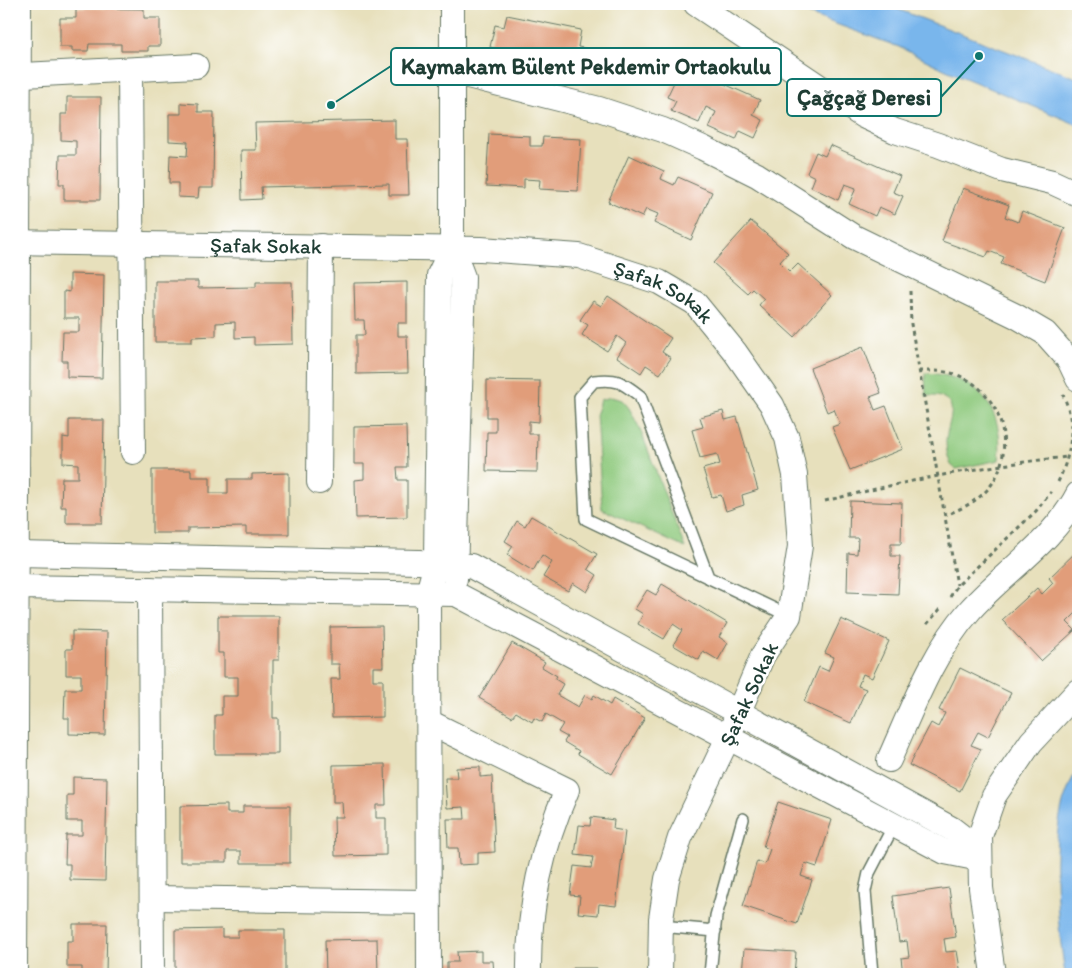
<svg xmlns="http://www.w3.org/2000/svg" width="1082" height="978" font-family="Itim,sans-serif">
<rect width="100%" height="100%" fill="#fff"/>
<filter id="ink" filterUnits="userSpaceOnUse"><feTurbulence type="fractalNoise" baseFrequency=".02" numOctaves="2"/><feDisplacementMap in="SourceGraphic" scale="10" xChannelSelector="R" yChannelSelector="G"/><feConvolveMatrix kernelMatrix="1 2 1 2 8 2 1 2 1" color-interpolation-filters="sRGB"/></filter>
<filter id="wash" filterUnits="userSpaceOnUse"><feTurbulence type="fractalNoise" baseFrequency=".0096" numOctaves="4" result="noise"/><feDisplacementMap in="SourceGraphic" scale="20" xChannelSelector="R" yChannelSelector="G"/><feGaussianBlur stdDeviation="1.12" result="paint"/><feColorMatrix in="noise" values="0 0 0 0 0 0 0 0 0 0 0 0 0 0 0 0 0 1.4 0 .05"/><feComposite in="paint" operator="in"/></filter>
<g filter="url(#wash)">
<rect width="100%" height="100%" fill="#e7e0bc"/>
<path fill="#8ec97d" stroke="#568358" d="M925 373C977 375 1005 408 999 460L956 469 951 465C948 458 946 450 946 442 946 423 967 394 926 396Z
M611 397 622 400 629 408 640 429 685 548 602 509 596 413 600 400Z"/>
<path fill="#79b6ec" stroke="#4c7a90" d="M781 4H884L1074 77 1078 79V125L946 70 899 47Z
M1078 764V974H1065C1058 926 1049 847 1064 800 1068 788 1074 776 1078 764Z"/>
<g id="blocks">
<path fill="#e19d7a" d="M76 8 144 9V18H160V46H148V51H121V44H89L88 51H72V47H60V18H76Z
M507 15 581 30 578 47 588 49 584 68 568 65 566 74 537 68 541 51 530 49 526 66 497 60 499 49 490 47 495 25 504 27Z
M691 69 760 100 753 115 763 120 755 138 740 131 736 140 709 128 716 112 706 107 699 123 671 111 676 101 667 97 677 76 686 80Z
M67 97H101L100 200H64V184H59L60 155H76V141L61 140V114H67Z
M181 103 198 104V112H214L213 188H199L198 198 178 197V183H169L170 155 187 156 188 142 169 141V114H181Z
M395 120V139H407L409 195H389V184L261 187 262 199 242 200 241 150H256L255 123Z
M489 134 530 136V146H542L543 137 581 139 578 191 539 189 540 180 524 179V188L486 186Z
M830 145 900 176 893 192 903 196 895 214 879 207 875 216 849 204 856 188 845 184 838 200 811 187 815 177 807 173 816 152 825 156Z
M629 155 664 171 661 179 674 185 678 177 712 192 691 240 654 223 658 214 646 209 642 217 608 202Z
M963 188 1009 205 1005 217 1018 222 1022 211 1065 228 1045 281 1001 264 1004 257 989 251 986 257 942 241Z
M751 221 788 253 780 262 790 272 798 264 832 295 794 337 759 305 764 299 753 289 748 294 713 263Z
M70 274 104 275 102 378 67 377V361H62L63 332H79V318H64V291L70 292Z
M155 281H198V288L256 287V282H292L293 344 254 345V337L235 338V322L216 323V336L192 337V342H155Z
M407 282V323H398V336H407L408 373 356 374V335H365L364 320H355L354 283Z
M608 296 671 338 662 352 671 358 660 374 646 365 641 373 617 357 626 343 617 336 607 351 582 335 588 325 580 320 593 301 601 306Z
M863 347 881 393 870 397 875 410 886 406 903 449 850 470 832 427 840 424 834 409 827 412 810 368Z
M487 380 540 381 539 422 529 421V434H538L537 472 486 471 487 432H496V417H487Z
M723 411 725 420 737 417 758 490 742 495 744 505 726 511 721 495 712 497 703 469 720 464 717 454 700 458 692 430 703 427 700 417Z
M69 420H104L102 523H66V507H61L62 478H78V464L63 463V437L69 438Z
M406 426 407 467H397L398 480H407V517L356 518 355 480 364 479V464H354V427Z
M152 470H191V477H210V493H228V479H252V474L289 473V534H246V527L188 528V533H152Z
M850 501 902 503 901 544H891V556H900L898 594 847 592 848 553 857 554 858 538H849Z
M531 516 597 554 588 569 597 575 587 592 573 583 568 591 543 577 552 562 542 555 533 571 507 555 513 546 505 541 517 521 525 526Z
M1078 550V611L1067 622 1075 630 1041 661 1002 620 1037 588 1042 594 1053 583 1049 578Z
M662 584 727 623 719 637 728 643 718 660 703 651 699 660 673 645 682 630 673 624 664 639 638 624 643 614 635 609 647 590 656 595Z
M218 616H279V660H273V718H278V754H215V715H222V696H238V677H224V653H218Z
M841 619 889 641 872 678 863 674 858 686 866 689 851 723 804 702 819 667 828 671 834 657 825 653Z
M382 626 383 667H373V680H383V717L332 718 331 679H340L339 664H330V627Z
M72 631 107 632 105 735 69 734V718H64L65 689H81V675H66V649H72Z
M512 643 545 662 542 667 557 676 555 679 563 684 557 695 578 707 585 695 592 699 594 695 610 705 613 699 645 718 612 774 578 754 579 751 564 742 567 737 558 732 563 724 546 714 542 722 534 718 532 722 516 712 512 717 479 698Z
M960 668 1011 693 988 737 978 732 971 745 981 749 960 791 909 765 931 723 938 727 945 713 939 710Z
M385 764 386 805H376V818H386V855L335 856 334 817H343L342 802H333V765Z
M480 767V777L492 776 495 852 478 853V864L459 865 458 848H448L447 819H465L464 807 447 808 445 778H457L456 768Z
M73 777 107 778 105 881 70 880V864H65L66 835H82V821H67V795H73Z
M778 802 832 820 817 867 805 863 801 876 812 880 797 924 743 906 757 861 765 864 770 849 763 847Z
M227 805V813H243V806H290V863H241V851H227V862H180V806Z
M591 817 614 820 613 829 625 831 616 906 599 904 598 915 578 913 580 896 570 895 574 866 591 868 593 857 575 855 579 825 590 826Z
M949 888 956 937 944 939 946 952 957 951 961 974H903L901 958 909 957 907 941 899 942 893 896Z
M73 924H107L106 974H82V967H67V941H73Z
M222 929V937H238V930H285V974H175V930Z
M377 939 378 974H326L325 940Z
M744 949 796 952 794 974H742Z
M481 951V961H493L494 974H447V962H458L457 952Z
M573 968H597V974H573Z"/>
</g>
</g>
<g filter="url(#ink)">
<use href="#blocks" fill-opacity="0" stroke="#657664" stroke-width="1"/>
<g fill="none" stroke-linecap="round" stroke-linejoin="round">
<defs>
<path id="lane" d="M708 577 640 396C622 382 617 378 594 381L580 397 586 519 789 616
M661 926 715 931
M710 974 716 916 743 819
M872 974 865 891 869 873 894 825"/>
<g id="street">
<path d="M452 4V248L463 277 455 579"/>
<path d="M696 4 863 116 895 131 938 145 1002 170 1052 182 1078 194"/>
<path d="M130 70 133 452"/>
<path d="M452 72 599 109 663 130 703 148 757 175 854 237 1016 316 1045 333 1069 360 1078 379"/>
<path d="M4 76 196 66"/>
<path id="s1" d="M4 242 481 249 579 256 659 282 695 303 735 352 772 405 787 438 795 475 800 546 789 616 763 655 726 742 680 838 667 879 661 919 660 974"/>
<path d="M319 482 321 246"/>
<path d="M4 558 16 554 419 562 471 566 952 829 965 839 980 859"/>
<path d="M4 580 15 587 456 594 945 852 980 859"/>
<path d="M150 589 152 974"/>
<path d="M429 722 567 790C542 847 528 911 529 974"/>
<path d="M889 760C912 709 932 653 970 610 1005 571 1053 542 1078 494"/>
<path d="M152 898 428 902"/>
<path d="M429 974 428 593 436 563 439 275 452 248"/>
<path d="M993 974 981 888 980 836 994 796 1031 742 1078 691"/>
</g>
<path id="secondary" d="M13 974 17 4"/>
</defs>
<use href="#lane" stroke="#657664" stroke-width="14"/>
<use href="#street" stroke="#657664" stroke-width="26"/>
<use href="#secondary" stroke="#657664" stroke-width="30"/>
<path stroke="#657664" stroke-width="3" stroke-dasharray="4 4" stroke-linecap="butt" d="M910 291 911 324 957 585
M919 371C934 371 950 370 964 378 999 395 1014 441 996 477 987 496 965 508 945 515
M1058 482C1071 454 1077 424 1063 395
M825 501C906 481 985 465 1068 457
M950 597 957 586 1036 511 1051 492
M927 624 940 609"/>
<use href="#lane" stroke="#fff" stroke-width="11"/>
<use href="#street" stroke="#fff" stroke-width="24"/>
<use href="#secondary" stroke="#fff" stroke-width="28"/>
</g>
</g>
<g text-anchor="middle" stroke-width="5" stroke-linejoin="round" paint-order="stroke">
<g font-size="21" fill="#1f3d34" stroke="#fff">
<text dy="7" stroke="none"><textPath href="#s1" startOffset="262">Şafak Sokak</textPath></text>
<text dy="7" stroke="none"><textPath href="#s1" startOffset="668">Şafak Sokak</textPath></text>
<text transform="translate(749 694) rotate(-65)" y="7">Şafak Sokak</text>
</g>
</g>
<path fill="none" stroke="#0f766e" stroke-width="2" d="M331 105L391 66M979 56L941 97"/>
<g fill="#0f766e" stroke="#fff" stroke-width="2">
<circle cx="331" cy="105" r="5"/>
<circle cx="979" cy="56" r="5"/>
</g>
<g fill="#fff" stroke="#0f766e" stroke-width="2">
<rect x="391" y="48" width="390" height="37" rx="5"/>
<rect x="787" y="79" width="154" height="37" rx="5"/>
</g>
<g font-size="22" text-anchor="middle" font-weight="bold" fill="#1f3d34">
<text x="586" y="74">Kaymakam Bülent Pekdemir Ortaokulu</text>
<text x="864" y="105">Çağçağ Deresi</text>
</g>
<rect width="1082" height="978" fill="none" stroke="#fff" stroke-width="20"/>
</svg>
